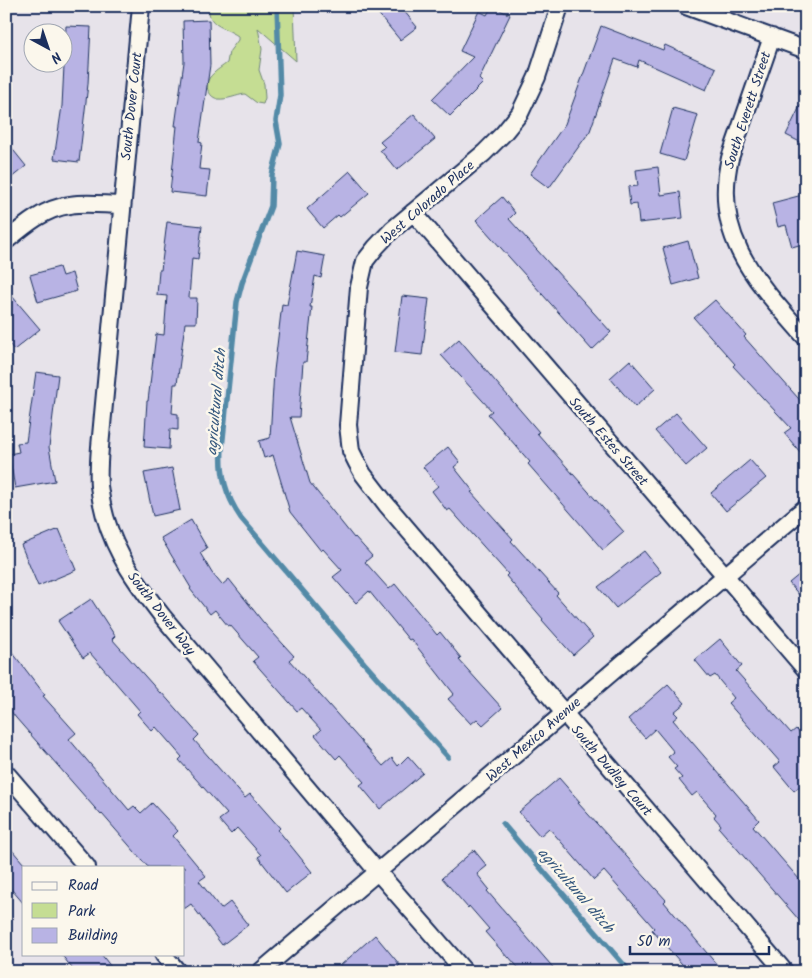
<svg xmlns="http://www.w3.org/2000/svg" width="812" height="978" font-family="Kalam,sans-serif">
<rect width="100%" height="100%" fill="#e7e3ea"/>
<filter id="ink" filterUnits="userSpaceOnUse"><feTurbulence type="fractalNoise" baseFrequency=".02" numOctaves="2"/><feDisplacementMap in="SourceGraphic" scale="10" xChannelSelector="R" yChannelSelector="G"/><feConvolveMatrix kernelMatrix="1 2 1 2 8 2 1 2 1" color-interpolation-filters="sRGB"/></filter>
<g filter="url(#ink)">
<path fill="#c5dd93" stroke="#708678" d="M209 6H294L296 61 258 28 262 49 259 70 264 84 265 98 263 104 257 103 245 94C237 95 227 100 218 99 214 98 211 96 209 92 201 79 218 70 227 63L229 52 238 40V36C223 26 207 26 209 6Z"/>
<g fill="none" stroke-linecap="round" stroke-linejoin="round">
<path stroke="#538aa7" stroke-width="5.5" d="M277 6 280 95 276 121 280 144 272 175 271 206 242 283 237 302 222 448C220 475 226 496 241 518L364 663 448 757
M503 824 630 972"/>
</g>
<path fill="#b8b3e4" stroke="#1b2f5e" d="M372 6H400L417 27 400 40Z
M492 6 510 15 479 79 483 83 450 116 432 99 473 57 460 51 479 11 487 15Z
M209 20 210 65 199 142 202 143 199 169 210 170 207 196 170 192 177 126H175L184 62 183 21Z
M66 26 91 27 88 84 79 162 54 159 62 106Z
M601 26 663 50 665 45 716 68 706 90 639 60 637 67 615 59 590 131 549 188 530 174 565 124Z
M806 94V145L786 135Z
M673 108 698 115 684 161 660 154Z
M414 114 435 139 397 170 380 150 385 147 380 142Z
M6 141 26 166 6 182Z
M658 167 661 195 680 192 683 218 639 223 637 204 630 205 628 187 638 186 636 170Z
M350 171 369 193 340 217 338 215 323 228 307 209Z
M806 194V243L792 247 786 225 778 227 772 203Z
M502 197 515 213 509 219 611 332 592 350 476 220Z
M167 222 202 226 198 259 192 258 189 298H197L196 323H185L177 384H174L172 413 178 414V430L170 429 169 449 144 447 147 401H148L156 334 164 335 167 296 157 295 159 270H161Z
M688 241 698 278 673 285 663 248Z
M297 251 325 256 321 278 315 276 310 307H312L306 362H303L299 417H290L310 483 354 538 355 537 372 556 365 562 389 589 395 584 437 635 440 632 461 658 459 660 502 708 483 725 477 719 471 724 448 699 454 694 411 639 409 640 369 591 356 603 333 577 342 570 323 549 321 551 290 512 273 455 264 458 259 441 270 438 274 371 282 304 287 305Z
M59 267 62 276 72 273 77 291 38 302 30 275Z
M6 289 40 329 14 350 6 340Z
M402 296 429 299 422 355 395 352Z
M715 300 746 335 744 337 806 407V459L784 433 791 428 733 366 735 364 694 318Z
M459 339 539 432 537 433 624 532 603 550 528 464 530 462 488 414 492 411 441 355Z
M630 360 655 389 635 407 610 378Z
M36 372 58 375 49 447 55 481 15 488 9 454 19 452 17 443 26 442Z
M676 413 707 448 686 466 655 431Z
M448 447 460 462 454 467 473 491 471 492 513 539 511 541 558 593 556 595 593 637 573 655 542 620 543 619 506 576 508 574 450 509 447 511 432 491 438 486 423 467Z
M750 460 766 478 726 511 711 493Z
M172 468 180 510 153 516 144 473Z
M191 520 207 548 200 553 212 573 222 585 229 579 263 622 294 656 289 660 383 766 392 758 398 766 408 756 423 773 380 809 360 785 364 782 340 755 336 759 315 735 321 730 301 708 297 711 253 661 258 657 230 625 228 626 215 610 210 614 190 589 191 588 161 538Z
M59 529 76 570 38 586 21 545Z
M644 551 661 572 616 608 598 587Z
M806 569V603L789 583Z
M91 599 115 636 112 639 160 693 161 692 199 735 194 740 245 798 250 794 280 828 278 830 312 872 286 893 258 857 261 855 237 828 231 834 219 820 227 814 179 760 182 757 156 727 152 731 137 714 140 711 90 653 83 658 58 621Z
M720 639 742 666 736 671 791 733 796 729 806 740V781L794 791 774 767 780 762 728 703 734 698 715 675 710 678 695 660Z
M6 644 45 695 43 696 76 733 69 739 129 810 134 806 141 813 152 803 178 831 173 836 206 876 199 881 221 909 230 902 248 925 222 945 191 904 184 909V867H148L102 814 101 815 16 718 6 705Z
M668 684 685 703 674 712 678 716 673 720 759 820 753 826 806 887V928L719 828 721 825 714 817 716 814 697 792 692 796 679 780 682 778 674 769 677 767 668 757 674 752 655 729 645 738 628 719Z
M559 778 580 802 578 803 666 900 664 902 723 972H689L652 930 654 928 604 871 594 880 549 828 540 836 519 812Z
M6 843 24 864V904L6 883Z
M474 850 487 866 477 874 489 889 487 891 557 972H522L509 957 508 958 485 932 489 929 469 906 468 908 442 878Z
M375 935 400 965 393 972H333Z
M61 954H101L115 972H75Z"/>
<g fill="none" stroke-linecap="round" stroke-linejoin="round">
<defs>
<path id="street" d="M141 6 100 447C99 460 98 473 99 486 105 539 131 576 163 617L377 871 465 972
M560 6 537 77 520 113 503 134 484 153 392 230 376 247 365 261 359 287 348 425 351 451 357 463 363 474 386 504 785 972
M686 6 806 50
M772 37 730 158C711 237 758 283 806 338
M413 212 806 670
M6 241C25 225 45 208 70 205 87 202 105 205 121 205
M6 773 87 867
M163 954 178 972
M260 972 806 507"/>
</defs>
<use href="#street" stroke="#1b2f5e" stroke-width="20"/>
<use href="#street" stroke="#fbf7ec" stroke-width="16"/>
</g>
</g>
<g text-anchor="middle" stroke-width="5" stroke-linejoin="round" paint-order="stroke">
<g font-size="14" fill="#1b2f5e" stroke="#fbf7ec">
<text transform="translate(131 106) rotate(-84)" y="5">South Dover Court</text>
<text transform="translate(747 110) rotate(-72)" y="5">South Everett Street</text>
<text transform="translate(427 202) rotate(-41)" y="5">West Colorado Place</text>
<text transform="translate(609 441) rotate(49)" y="5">South Estes Street</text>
<text transform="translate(162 613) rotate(52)" y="5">South Dover Way</text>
<text transform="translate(533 739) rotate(-41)" y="5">West Mexico Avenue</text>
<text transform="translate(612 770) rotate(49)" y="5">South Dudley Court</text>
</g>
<g font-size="15" font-style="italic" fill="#32557c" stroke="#fbf7ec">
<text transform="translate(216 402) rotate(-85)" y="5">agricultural ditch</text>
<text transform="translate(576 890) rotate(49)" y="5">agricultural ditch</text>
</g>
</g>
<rect width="812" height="978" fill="none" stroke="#fbf7ec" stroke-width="25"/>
<rect x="12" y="12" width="787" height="953" fill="none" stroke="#1b2f5e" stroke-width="2" filter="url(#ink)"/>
<rect x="22" y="866" width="162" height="90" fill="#fbf7ec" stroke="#a1a7b3"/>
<rect x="32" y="882" width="25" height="8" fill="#fbf7ec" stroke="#a1a7b3"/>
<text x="68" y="890" font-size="15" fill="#1b2f5e">Road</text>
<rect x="32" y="903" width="25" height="15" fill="#c5dd93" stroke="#a1a7b3"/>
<text x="68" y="916" font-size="15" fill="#1b2f5e">Park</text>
<rect x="32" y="928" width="25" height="15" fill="#b8b3e4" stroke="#a1a7b3"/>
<text x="68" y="940" font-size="15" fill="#1b2f5e">Building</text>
<g transform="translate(48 48) rotate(140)"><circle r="24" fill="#fbf7ec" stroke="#a1a7b3"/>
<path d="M0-4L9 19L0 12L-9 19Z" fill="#1b2f5e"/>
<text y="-8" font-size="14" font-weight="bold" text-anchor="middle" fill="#1b2f5e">N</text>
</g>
<path d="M630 946v8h139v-8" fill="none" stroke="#1b2f5e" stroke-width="2.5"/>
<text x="637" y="946" font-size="15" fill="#1b2f5e" stroke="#fbf7ec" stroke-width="4" paint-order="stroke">50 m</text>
</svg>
